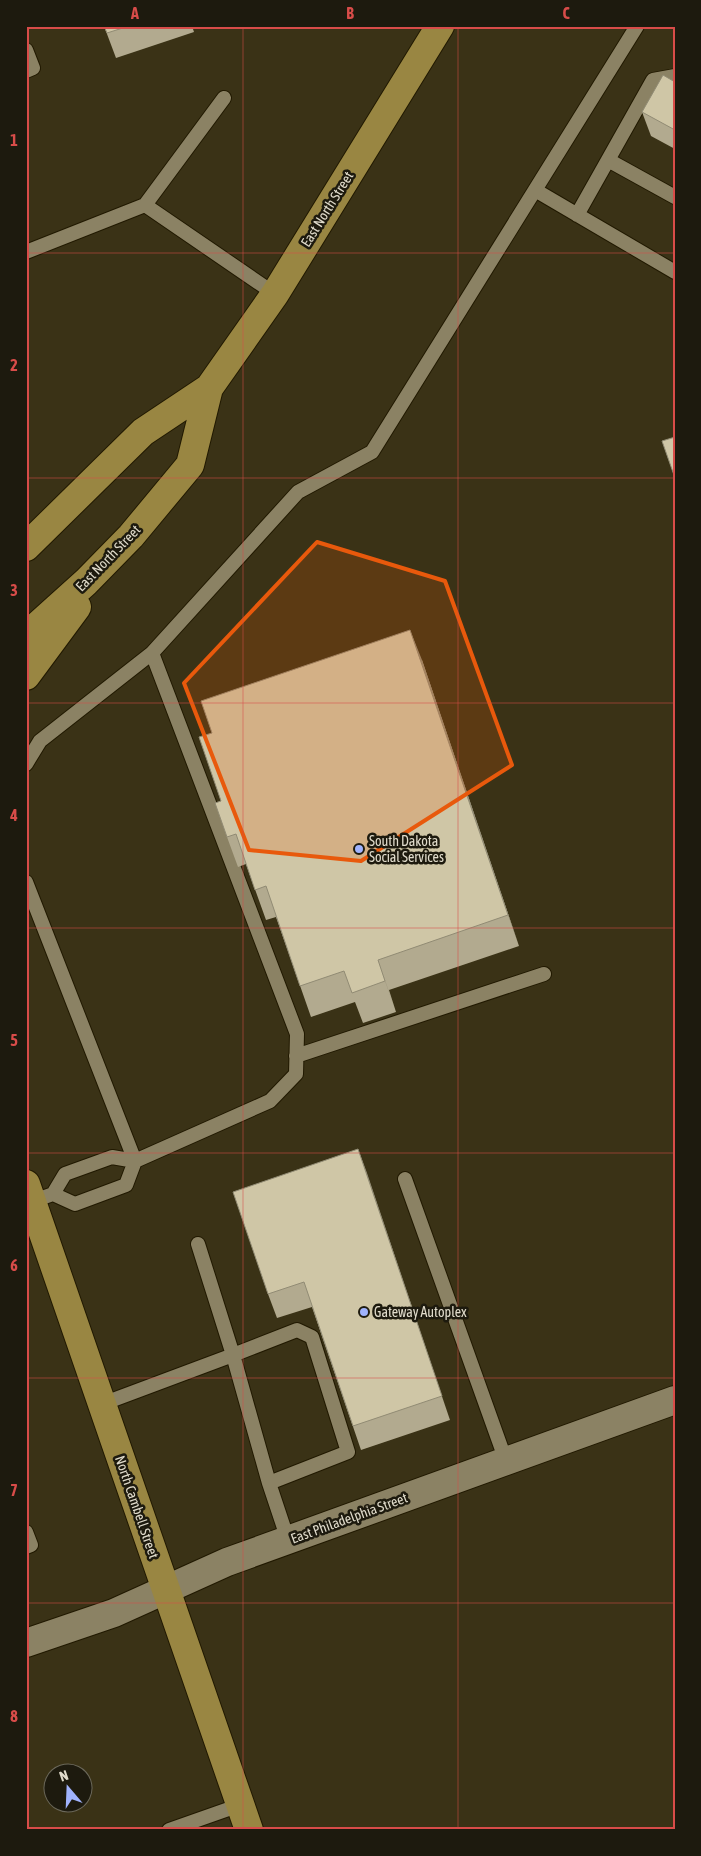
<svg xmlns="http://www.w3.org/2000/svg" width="701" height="1856" font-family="'Asap Condensed',sans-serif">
<rect width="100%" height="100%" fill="#3a3216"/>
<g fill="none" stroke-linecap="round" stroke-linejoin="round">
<defs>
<path id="service" d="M26 50 33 68 26 71
M608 160 675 197
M535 190 675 272
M145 205 275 294
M577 215 653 80 675 76
M26 252 145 205 224 98
M26 764 40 741 152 653
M26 882 135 1161 126 1185 75 1204 53 1194
M296 1056 544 974
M405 1179 506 1461
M28 1203 53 1194 65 1174 112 1157 135 1161 270 1101 296 1074 297 1034 152 653 298 492 372 452 637 26
M102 1404 233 1355 198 1244
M269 1483 348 1452 312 1337 297 1330 233 1355 269 1483 288 1540
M26 1532 31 1545 26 1547
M169 1830 240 1805"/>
<path id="minor" d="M26 1643 114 1613 227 1562 675 1400"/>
<path id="primary" d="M26 547 143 432 209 388 275 294 440 26
M26 636 86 582 131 536 190 465 209 388
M26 676 77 607
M26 1184 249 1830"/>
</defs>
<use href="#service" stroke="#211900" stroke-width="16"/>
<use href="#minor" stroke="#211900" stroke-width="30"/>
<use href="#primary" stroke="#211900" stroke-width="30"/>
<use href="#service" stroke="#8b8264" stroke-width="14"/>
<use href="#minor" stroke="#8b8264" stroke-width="28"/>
<use href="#primary" stroke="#998642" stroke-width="28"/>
</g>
<path fill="#b2aa8f" d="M104 26H192L194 32 116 58Z
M675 82V149L651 136 642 112Z
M422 660 519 946 389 990 396 1012 363 1023 355 1002 311 1017 276 917 266 920 246 864 238 867 227 837 221 801Z
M358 1149 450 1420 361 1450 312 1307 277 1318 268 1294Z"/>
<path fill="#918b74" d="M410 630 422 660 519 946 508 915Z
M378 960 396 1012 385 981Z
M358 1149 367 1173 450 1420 442 1396Z"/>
<path fill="#cfc6a6" stroke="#918b74" d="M104 26H129L107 33Z
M663 75 675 82V130L642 112Z
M675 437V478L662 441Z
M410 630 508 915 378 960 385 981 352 993 344 971 300 986 266 886 255 890 236 834 227 837 215 803 221 801 199 737 212 733 201 701Z
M358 1149 442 1396 353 1426 304 1282 268 1294 233 1192Z"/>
<path fill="#e8590c" fill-opacity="0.2" stroke="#e8590c" stroke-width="4" stroke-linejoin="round" d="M317 542 445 581 512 765 361 861 249 850 184 683Z"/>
<path fill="none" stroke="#d84c49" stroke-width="1" stroke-opacity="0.55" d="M243 26V1830M458 26V1830M26 253H675M26 478H675M26 703H675M26 928H675M26 1153H675M26 1378H675M26 1603H675"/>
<g fill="#a0b3fd" stroke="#1d1a0e" stroke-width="2">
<circle cx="359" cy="849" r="5"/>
<circle cx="364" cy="1312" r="5"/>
</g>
<g text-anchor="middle" stroke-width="5" stroke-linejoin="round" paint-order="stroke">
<g font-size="14" fill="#e1dccc" stroke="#1d1a0e">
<text transform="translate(327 209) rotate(-58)" y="5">East North Street</text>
<text transform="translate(108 558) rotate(-46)" y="5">East North Street</text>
<text transform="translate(137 1507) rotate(71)" y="5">North Cambell Street</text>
<text transform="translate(349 1518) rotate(-20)" y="5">East Philadelphia Street</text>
</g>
<g font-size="14" fill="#e1dccc" stroke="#1d1a0e" text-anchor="start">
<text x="369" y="846">South Dakota<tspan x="369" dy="16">Social Services</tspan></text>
<text x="374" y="1317">Gateway Autoplex</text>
</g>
</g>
<rect width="701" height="1856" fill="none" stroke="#1d1a0e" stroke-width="55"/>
<g transform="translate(68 1788) rotate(341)"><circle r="24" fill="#1d1a0e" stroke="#6b685a"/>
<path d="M0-4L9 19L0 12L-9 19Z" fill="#a0b3fd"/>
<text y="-8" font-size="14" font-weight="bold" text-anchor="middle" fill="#e1dccc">N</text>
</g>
<rect x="28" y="28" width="646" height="1800" fill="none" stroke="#d84c49" stroke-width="2"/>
<g font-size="16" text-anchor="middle" font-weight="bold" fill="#d84c49">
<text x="135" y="19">A</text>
<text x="350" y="19">B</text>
<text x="566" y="19">C</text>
<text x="14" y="146">1</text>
<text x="14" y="371">2</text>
<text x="14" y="596">3</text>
<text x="14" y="821">4</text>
<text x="14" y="1046">5</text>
<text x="14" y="1271">6</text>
<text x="14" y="1496">7</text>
<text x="14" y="1722">8</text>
</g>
</svg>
